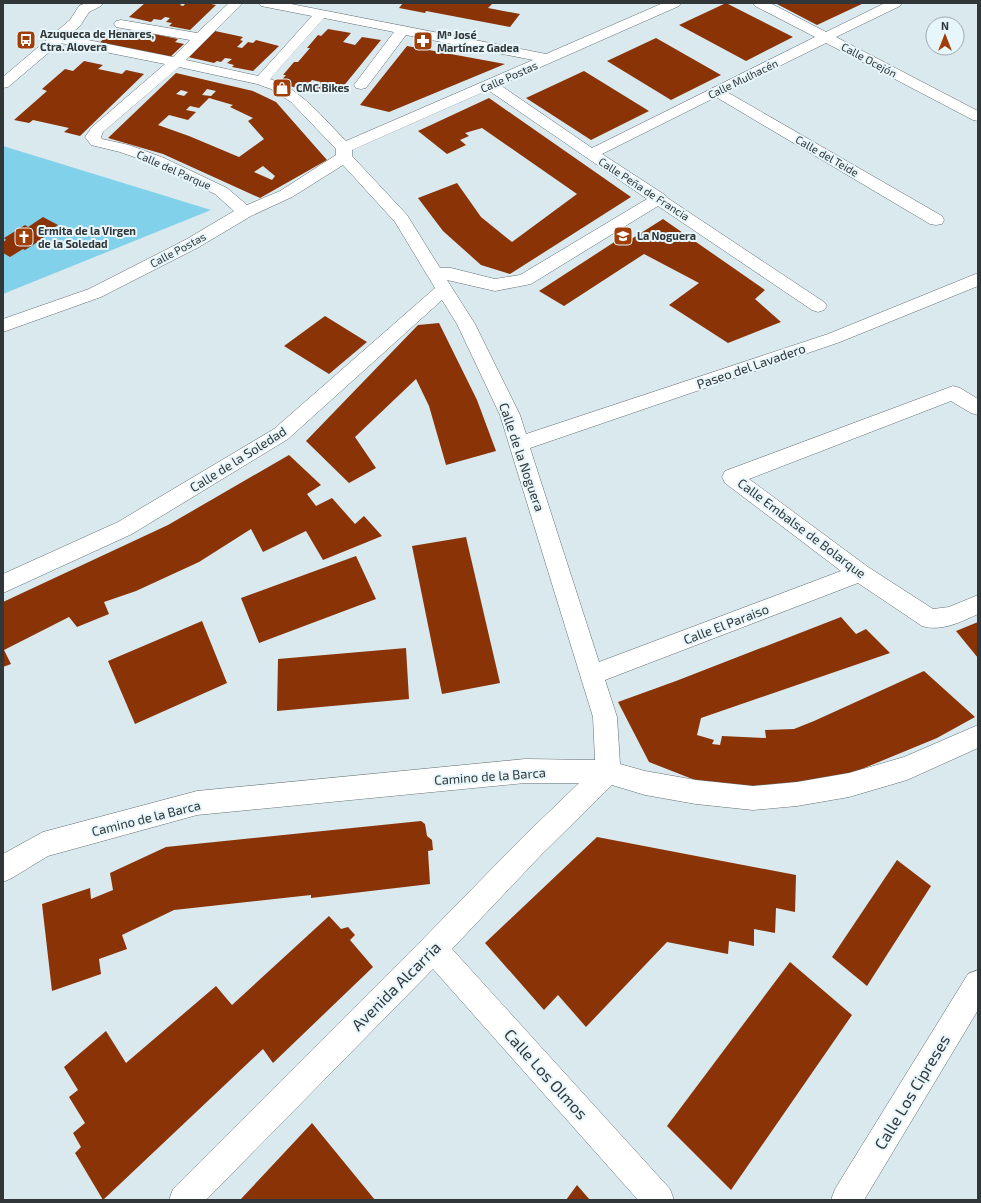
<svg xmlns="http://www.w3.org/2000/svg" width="981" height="1203" font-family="'Exo 2',sans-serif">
<rect width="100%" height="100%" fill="#dae9ee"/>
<path fill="#82d1eb" d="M3 146 211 210 3 294Z"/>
<path fill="#8a3306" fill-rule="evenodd" d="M145 3H182L180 5 183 6 186 3H206L216 5 190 30 169 26 172 23 166 22 170 18 165 17 161 20 154 19 151 22 129 17Z
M403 3H488L492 4 488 8 520 14 510 27 426 11 425 13 399 8Z
M726 3 793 37 746 61 679 25Z
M775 3H864L817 25Z
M115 29 127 32 130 29 178 39 175 42 184 44 168 59 98 44Z
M328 29 351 33 343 42 355 45 362 37 381 40 342 88 338 87 333 94 314 90 321 82 312 80 304 89 278 84 286 75H283L294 62H298L310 48H307L318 35 321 36Z
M215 31 243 37 240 40 243 41 237 47 242 48 248 42 253 43 256 40 279 46 253 71 232 67 234 65 227 63 232 59 225 58 221 62 217 61 214 63 188 57Z
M656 38 721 75 671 100 607 61Z
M407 46 505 64 389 112 360 105Z
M84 61 103 65 98 69 122 74 126 70 144 74 80 136 64 132 69 128 33 120 29 123 14 120 47 91 42 89 65 69 73 71Z
M584 71 649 111 591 140 526 98Z
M176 73 253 91 276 102 327 160 260 198 163 154 108 138ZM207 89 216 91 211 96 202 95ZM181 90 188 92 184 96 176 94ZM209 98 233 105 230 107 253 118 248 121 264 139 239 157 189 136 158 125 169 115 188 120 196 112 186 110 190 106 199 108ZM263 166 275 176 272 180 254 172Z
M489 98 631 197 510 274 481 265 443 231 418 198 457 183 481 217 512 242 577 194 482 128 465 133 469 136 460 140 466 145 447 154 418 131Z
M43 217 58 225 41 236 44 238 25 250 23 249 10 257 3 253V242L6 240 4 238 25 225 28 227Z
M663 219 765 290 755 299 781 322 728 343 669 305 699 283 644 254 564 306 539 291 619 239 625 243Z
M325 316 367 342 329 374 284 346Z
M439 323 477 400 496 451 446 465 429 406 416 379 355 437 376 468 349 483 306 441 418 325Z
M289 455 321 485 307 494 316 506 332 498 355 524 364 516 382 536 323 560 306 531 263 552 251 529 199 562 136 591 104 602 109 614 77 627 69 617 4 650 11 664 3 667V602L168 525Z
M466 537 500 683 442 694 412 546Z
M356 556 376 599 259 643 241 598Z
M841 617 856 634 866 629 890 653 701 718 697 735 714 740 712 744 720 745 722 736 766 738 765 730 794 729 814 721 924 671 975 717 937 738 840 778 776 789 700 782 649 762 618 702 676 681Z
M202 621 227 683 135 724 108 661Z
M978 622V658L956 631Z
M406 648 409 699 277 711 278 659Z
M421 821 425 824 427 836 432 840 433 850 428 851 430 884 311 898V895L174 910 122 935 127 949 99 959 101 974 52 991 42 904 90 888 91 899 113 890 110 873 166 847Z
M597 837 796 875 795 912 776 908 775 933 754 929V946L729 941 728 954 667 942 586 1027 558 995 544 1010 485 943Z
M897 860 931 886 867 986 832 957Z
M329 916 341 929 348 927 355 935 350 940 373 967 273 1063 263 1049 103 1200 75 1153 81 1147 73 1133 85 1123 69 1097 78 1090 64 1067 106 1031 126 1063 216 986 232 1005Z
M790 962 852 1015 731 1190 667 1126Z
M312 1123 375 1200H240Z
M577 1185 590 1200H566Z"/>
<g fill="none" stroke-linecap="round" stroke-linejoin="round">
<defs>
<path id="minor" d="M86 3H103L101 6 89 12 80 26 68 36 173 57 190 40 121 28 116 27 114 24 116 21 121 20 197 33 229 3H243L186 60 258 76 312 16 261 6 259 3H286L546 54 663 3H681L679 6 500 85 592 148 815 37 755 6 753 3H770L826 32 885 3H902L900 6 836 37 978 111V121L973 120 826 43 727 92 942 216 944 220 942 224 936 225 930 224 716 97 602 154 665 195 666 197 824 302 827 306 824 310 818 312 812 310 658 206 531 284 495 291 447 280 475 324 520 415 526 434 828 334 978 273V286L840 342 530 448 599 662 841 571 725 483 722 477 725 471 953 386 960 388 978 399V415L971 413 951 401 749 479 868 567 933 609 949 607 978 595V614C961 622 941 632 922 626L858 583 605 680 617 717 620 764 645 771 696 780 753 786 797 782 849 773 904 757 978 725V748L907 780 849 797 797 806 753 810 696 804 645 795 612 785 542 854 452 949 670 1189 674 1200H638L433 969 206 1200H169L173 1189 423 939 524 836 579 783H525L197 815 48 856 12 878 3 882V854L43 832 197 791 525 759 595 760 593 717 500 415 457 324 442 300 288 439 132 534 3 593V574L118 522 274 429 435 288 395 222 343 165 292 197 251 216 199 247 101 297 3 332V319L89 289 187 239 234 211 215 194 154 164 120 152 91 145 85 137 92 127 165 64 60 43 8 87 3 88V77L70 20 79 6ZM324 18 394 32 354 85 356 88 361 89 366 88 406 35 533 60 346 141C323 118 302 90 270 79ZM179 67 257 84 271 89 291 102 336 149V155L280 191 247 205 227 188 164 158 129 145 102 139 101 137 103 132ZM488 90 647 199 520 275 495 279 451 268H440L407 215 352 156V150Z
M978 970V1010L864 1200H831L835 1189 968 974Z"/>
</defs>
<use href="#minor" stroke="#616e72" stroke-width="1"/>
<use href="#minor" fill="#fff" fill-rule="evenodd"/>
</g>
<defs>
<symbol id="bus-square" viewBox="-11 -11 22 22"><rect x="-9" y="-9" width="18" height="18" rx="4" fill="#a13e08" stroke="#e7f6fb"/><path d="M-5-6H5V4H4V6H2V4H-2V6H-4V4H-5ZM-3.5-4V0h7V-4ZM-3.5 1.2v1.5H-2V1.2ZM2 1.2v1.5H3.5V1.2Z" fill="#fff"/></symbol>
<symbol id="pharmacy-square" viewBox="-11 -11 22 22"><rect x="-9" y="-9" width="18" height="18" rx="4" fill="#a13e08" stroke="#e7f6fb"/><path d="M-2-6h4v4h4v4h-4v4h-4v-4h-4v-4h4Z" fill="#fff"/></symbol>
<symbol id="shop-square" viewBox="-11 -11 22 22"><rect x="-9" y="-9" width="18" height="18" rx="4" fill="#a13e08" stroke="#e7f6fb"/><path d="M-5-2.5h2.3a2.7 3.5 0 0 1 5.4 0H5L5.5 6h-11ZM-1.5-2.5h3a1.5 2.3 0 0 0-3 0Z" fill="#fff"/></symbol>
<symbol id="school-square" viewBox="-11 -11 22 22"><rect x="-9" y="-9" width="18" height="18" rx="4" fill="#a13e08" stroke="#e7f6fb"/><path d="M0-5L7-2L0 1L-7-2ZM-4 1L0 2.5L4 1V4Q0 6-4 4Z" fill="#fff"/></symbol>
<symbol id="church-square" viewBox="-11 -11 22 22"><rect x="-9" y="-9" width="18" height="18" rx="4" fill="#a13e08" stroke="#e7f6fb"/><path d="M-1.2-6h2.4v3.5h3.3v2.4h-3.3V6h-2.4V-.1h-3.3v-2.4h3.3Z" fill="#fff"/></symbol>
</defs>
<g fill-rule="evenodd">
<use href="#bus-square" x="15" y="29" width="22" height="22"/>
<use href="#pharmacy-square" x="412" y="30" width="22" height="22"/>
<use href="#shop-square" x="271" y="77" width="22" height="22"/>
<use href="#school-square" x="612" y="225" width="22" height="22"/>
<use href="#church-square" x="13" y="226" width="22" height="22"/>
</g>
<g text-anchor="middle" stroke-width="4" stroke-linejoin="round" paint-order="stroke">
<g font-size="11" font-weight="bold" fill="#313739" stroke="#e7f6fb" text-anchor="start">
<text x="40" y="38">Azuqueca de Henares,<tspan x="40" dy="13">Ctra. Alovera</tspan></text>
<text x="437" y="39">Mª José<tspan x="437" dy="13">Martínez Gadea</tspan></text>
<text x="296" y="92">CMC Bikes</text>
<text x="38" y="235">Ermita de la Virgen<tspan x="38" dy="13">de la Soledad</tspan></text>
<text x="637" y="240">La Noguera</text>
</g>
<g font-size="11" fill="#313739" stroke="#e7f6fb">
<text transform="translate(869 60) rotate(28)" y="4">Calle Ocejón</text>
<text transform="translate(509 77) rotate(-24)" y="4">Calle Postas</text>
<text transform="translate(743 79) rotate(-26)" y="4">Calle Mulhacén</text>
<text transform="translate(827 156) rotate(30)" y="4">Calle del Teide</text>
<text transform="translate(174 170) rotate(24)" y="4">Calle del Parque</text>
<text transform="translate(644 189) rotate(33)" y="4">Calle Peña de Francia</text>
<text transform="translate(178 250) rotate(-28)" y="4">Calle Postas</text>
</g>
<g font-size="13" fill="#313739" stroke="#e7f6fb">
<text transform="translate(751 366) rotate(-19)" y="5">Paseo del Lavadero</text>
<text transform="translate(522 457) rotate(71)" y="5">Calle de la Noguera</text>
<text transform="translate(238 459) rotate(-32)" y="5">Calle de la Soledad</text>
<text transform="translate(802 528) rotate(37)" y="5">Calle Embalse de Bolarque</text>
<text transform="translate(726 624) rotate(-21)" y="5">Calle El Paraiso</text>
<text transform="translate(490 776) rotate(-4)" y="5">Camino de la Barca</text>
<text transform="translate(146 818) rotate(-14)" y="5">Camino de la Barca</text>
</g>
<g font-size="16" fill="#313739" stroke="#e7f6fb">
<text transform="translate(396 986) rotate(-45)" y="6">Avenida Alcarria</text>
<text transform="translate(546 1074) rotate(48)" y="6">Calle Los Olmos</text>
<text transform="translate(912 1092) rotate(-59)" y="6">Calle Los Cipreses</text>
</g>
</g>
<rect width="981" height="1203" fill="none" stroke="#313739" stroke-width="8"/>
<g transform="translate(945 36)"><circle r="19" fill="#e7f6fb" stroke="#9eaaad"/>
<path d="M0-3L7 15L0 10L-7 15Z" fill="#a13e08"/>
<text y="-6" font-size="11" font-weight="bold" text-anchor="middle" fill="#313739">N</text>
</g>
</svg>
